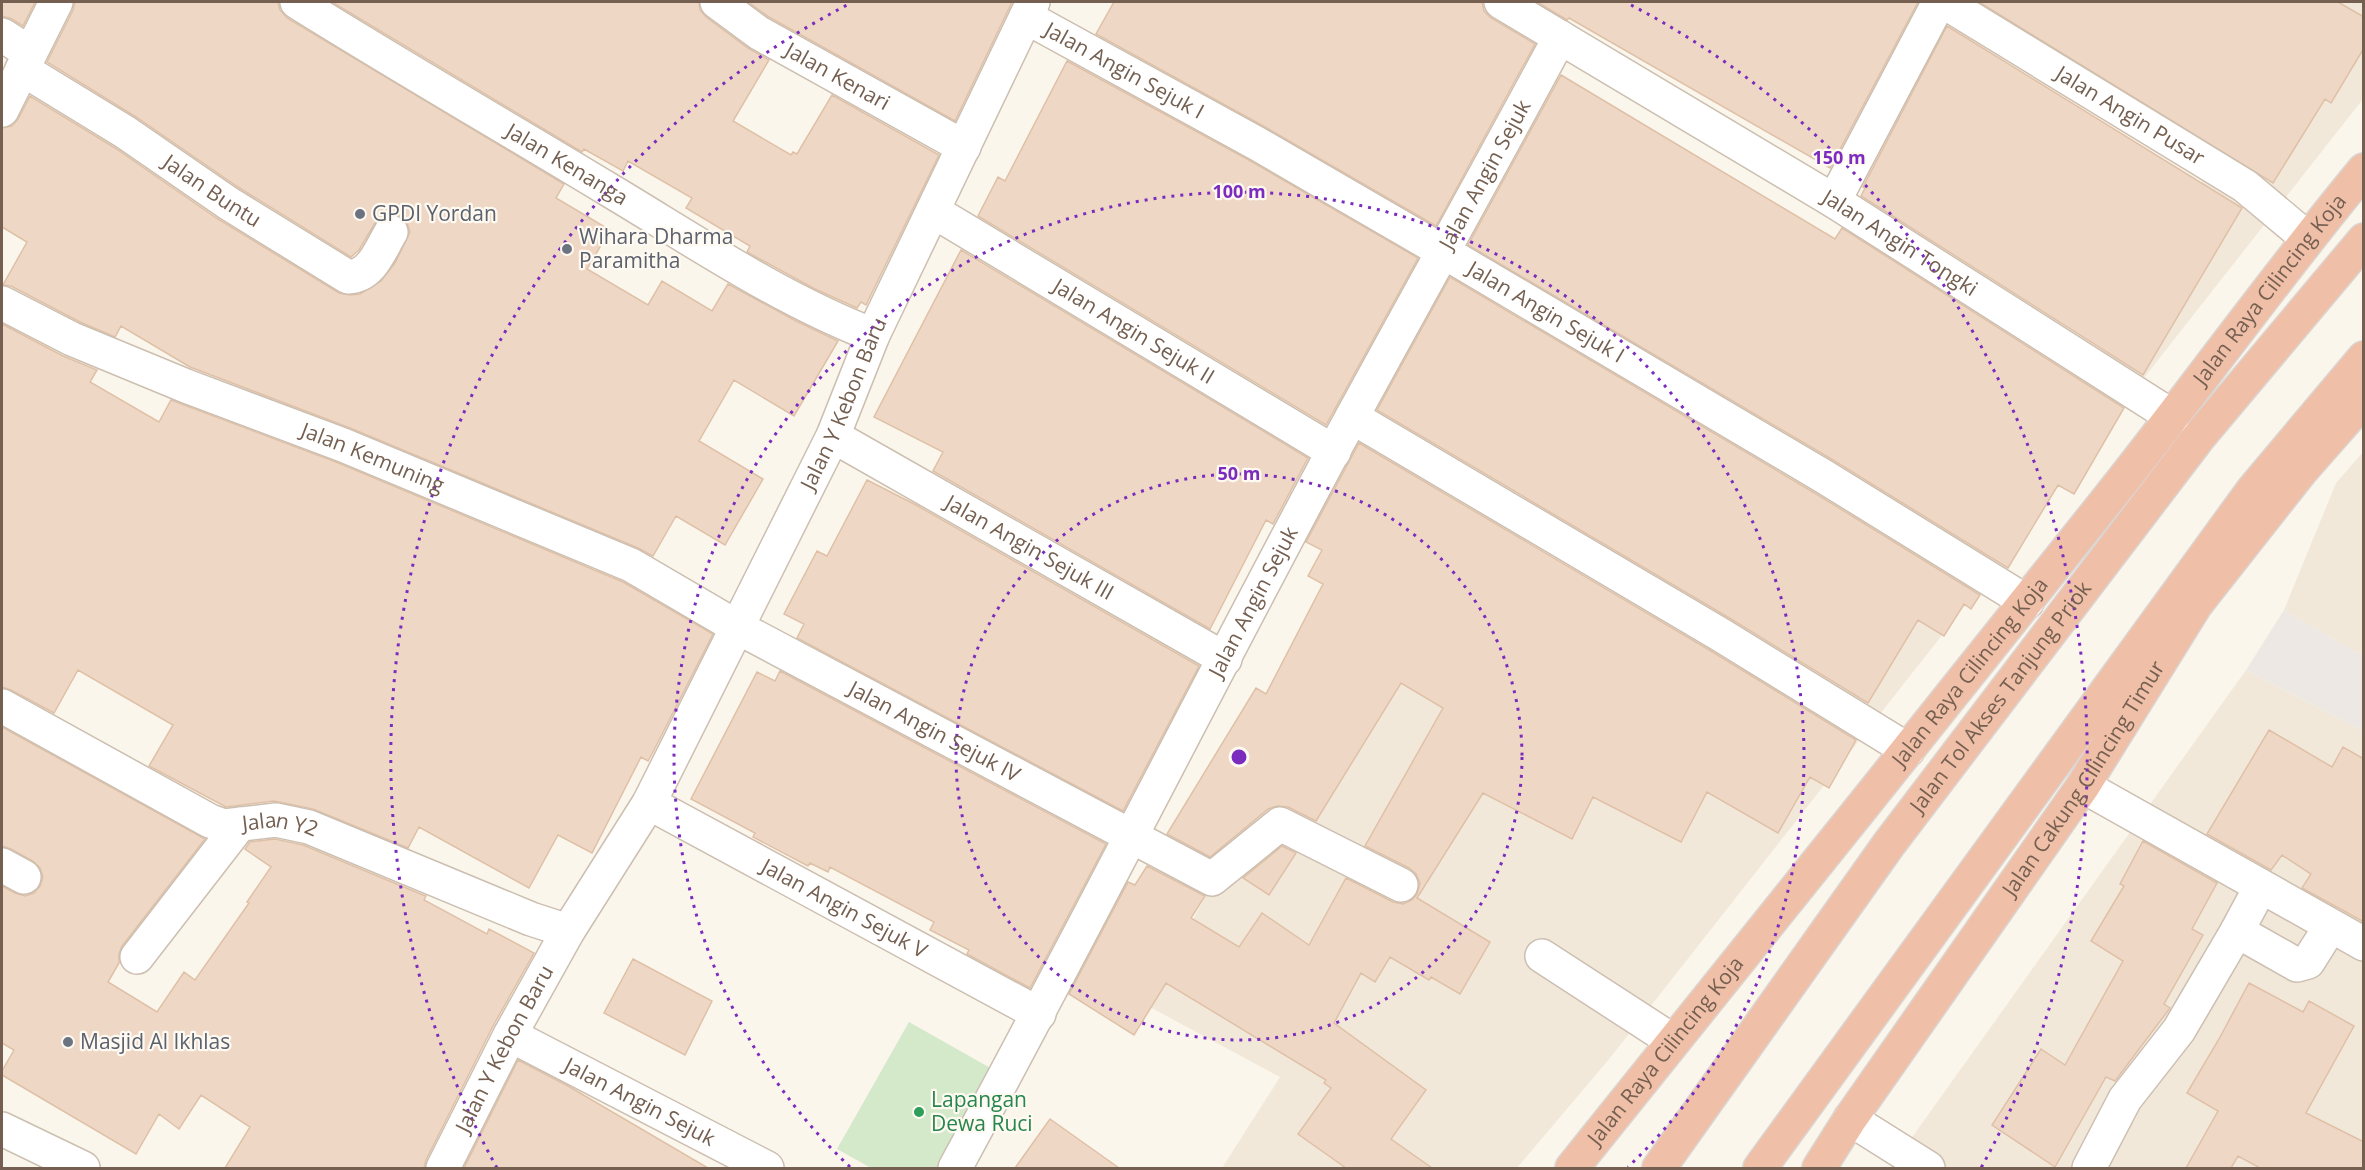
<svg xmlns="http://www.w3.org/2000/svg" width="2365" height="1170" font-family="'Open Sans',sans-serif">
<rect width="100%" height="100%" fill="#fbf6eb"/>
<path fill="#f2e8da" d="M2307 2H2363V99L1610 1058 1517 1168H1222L1280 1077 1146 1005 1397 547 1706 723 1922 396 2035 466Z
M2363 452V656L2284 610 2336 483Z
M2246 670 2363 731V1168H1890Z"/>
<path fill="#ede8e3" d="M2284 610 2363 656V731L2246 670Z"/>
<path fill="#d4e8ca" d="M909 1022 1001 1074 947 1168H871L837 1149Z"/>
<path fill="#eed8c5" stroke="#dfc0a7" stroke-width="1.5" d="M2 2H35L23 26 12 19 2 16Z
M75 2H278L280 10 287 18 564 184 556 198 610 230 587 269 648 305 662 281 712 311 728 284 796 321 838 341 794 416 734 380 699 441 763 479 725 545 676 516 653 556 638 548 350 428 190 367 121 326 115 337 80 322 11 286 3 285 27 242 2 227V128L12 126 18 119 30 96 115 148 218 219 339 293 350 295 360 294 381 281 395 263 410 232 407 223 401 216 391 213 382 216 375 223 359 250 351 257 238 187 136 117 47 62 73 10Z
M332 2H699L700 10 706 17 748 48 769 60 733 121 791 155 793 152 797 154 832 95 939 155 866 305 861 302 857 308 813 288 747 252 750 246 686 208 692 198 628 161 623 171 584 149 582 152Z
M748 2H1012L955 121 769 17Z
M1114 2H1482L1484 11 1491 18 1535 44 1436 226 1265 127 1096 34Z
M1537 2H1918L1830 168 1569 18 1567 20Z
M1979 2H2338L2364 17V48L2331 103 2325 99 2273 183Z
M1947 26 2242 208 2143 375 1861 196 1865 188 1863 187Z
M1067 61 1247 159 1418 258 1326 425 978 216 998 177 1005 181Z
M1561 75 1835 239 1842 228 2124 408 2074 494 2058 485 2008 568 1833 460 1468 245Z
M961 250 1308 458 1273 524 1266 520 1210 629 933 471 943 452 874 417Z
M1450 277 1813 492 1980 595 1971 609 1964 604 1944 636 1918 620 1868 703 1731 619 1377 410Z
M2 324 63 356 97 370 90 382 159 422 171 400 336 462 623 582 713 634 653 752 648 761 641 757 592 853 558 835 529 888 419 827 408 848 313 809 274 801 226 807 149 766 173 725 78 670 54 713 11 690 2 687Z
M1359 443 1711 651 1856 740 1829 788 1810 777 1778 833 1707 792 1681 842 1593 797 1572 839 1483 793 1417 898 1490 942 1460 994 1431 977 1429 980 1390 957 1375 982 1361 973 1334 1023 1426 1090 1391 1139 1432 1168H1346L1298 1134 1331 1088 1324 1083 1326 1080 1166 983 1134 1035 1069 994 1128 882 1135 885 1147 866 1205 896 1191 918 1239 947 1262 913 1309 945 1346 878 1393 902 1403 904 1412 900 1417 894 1420 883 1416 874 1409 868 1365 846 1443 708 1401 683 1316 821 1288 807 1277 806 1268 809 1210 857 1167 834 1256 688 1266 694 1323 584 1308 576 1322 550 1306 542Z
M867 480 916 505 1199 666 1123 811 797 638 804 624 784 614 817 551 827 556Z
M780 671 1106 844 1030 988 967 954 969 950 930 930 934 922 830 867 828 872 810 863 808 866 753 837 755 833 691 799 757 672 775 681Z
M2 727 205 839 122 946 119 954V963L108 982 157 1012 184 972 195 980 249 903 247 902 271 867 245 849 250 842 275 839 303 845 423 895 426 896 424 900 487 934 489 929 534 953 493 1026 426 1160 424 1168H225L250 1127 201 1095 179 1129 159 1114 136 1154 2 1075V1071L14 1050 2 1043V886L15 893 25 896 34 893 40 886 43 877 40 868 33 861 11 849 2 846Z
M2269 730 2332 767 2343 747 2364 759V922L2302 888 2311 874 2282 855 2271 870 2207 834Z
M2143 841 2217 883 2192 929 2203 935 2164 1004 2170 1008 2115 1081 2106 1077 2055 1167 1992 1125 2041 1049 2065 1065 2123 961 2091 941 2124 886 2120 884Z
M1282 846 1296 853 1269 895 1243 878Z
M633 959 712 1001 685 1055 604 1013Z
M2249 983 2303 1012 2309 1001 2354 1026 2306 1113 2364 1142V1168H2260L2238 1156 2231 1168H2186L2218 1111 2187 1093 2219 1039Z
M518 1060 568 1086 708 1168H464Z
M1050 1119 1119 1168H1015Z"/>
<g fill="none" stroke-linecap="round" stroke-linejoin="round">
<defs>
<g id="minor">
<path id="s1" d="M297 2C401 67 507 128 611 191 696 242 780 299 873 335"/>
<path id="s2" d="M717 2 759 33 964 147"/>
<path id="s3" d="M1501 2 1834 201 2173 417"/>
<path id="s4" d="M1944 2 2245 186 2307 238"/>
<path id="s5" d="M1026 17 1256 143 1444 252 1823 476 2027 602"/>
<path d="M2 35 30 53"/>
<path id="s6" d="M22 69 125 132 228 203 348 277C372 276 380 250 391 232"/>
<path d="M2 110 56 2"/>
<path d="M1834 201 1939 2"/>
<path id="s7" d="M933 211 1334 452"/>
<path id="s8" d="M2 303 72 339 186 386 343 445 631 565 737 627 1212 879 1280 824 1401 885"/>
<path d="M1352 417 1721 635 1908 750"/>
<path id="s9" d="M833 436 1225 659"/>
<path id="s10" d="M2 706 210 821 224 826 276 820 309 827 531 919 568 931"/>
<path d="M2083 786 2364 944"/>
<path id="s11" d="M649 803 1039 1014"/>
<path d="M2 865 24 877"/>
<path d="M2237 931 2297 965 2308 962 2330 927"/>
<path d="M1542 956 1673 1041"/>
<path d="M137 957 240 824"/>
<path id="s12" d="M510 1035 767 1168"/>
<path d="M1850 1119 1928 1168"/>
<path d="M2 1129 83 1168"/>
<path id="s13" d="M443 1168 510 1035 568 931 649 803 833 436 873 335 1033 2"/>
<path id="s14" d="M955 1168C1084 931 1206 689 1334 450 1409 312 1486 175 1560 37"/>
<path d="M2089 1168 2125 1099 2179 1030 2237 931 2260 888"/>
</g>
<g id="highway">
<path id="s15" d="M1572 1168C1750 945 1931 723 2108 499 2195 390 2275 277 2364 170"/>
<path id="s16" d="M1659 1168 1889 844 2198 438 2364 240"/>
<path d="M1760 1168 2253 490 2364 358"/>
<path id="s17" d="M1819 1168 1850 1119 2083 786 2196 604 2300 472 2364 399"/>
</g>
</defs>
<use href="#minor" stroke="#ccbfb1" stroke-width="36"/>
<use href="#highway" stroke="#dbd5d2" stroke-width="36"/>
<use href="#minor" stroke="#fff" stroke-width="33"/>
<use href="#highway" stroke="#efbfa8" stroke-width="33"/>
</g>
<g fill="none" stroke="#7b2cbf" stroke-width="3" stroke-dasharray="3 6">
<circle cx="1239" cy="757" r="283"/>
<path d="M850 1167A565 565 0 1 1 1628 1167"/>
<path d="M497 1168A848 848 0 0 1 847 5M1631 5A848 848 0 0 1 1981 1168"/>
</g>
<g fill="#6b7280" stroke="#fef9f1" stroke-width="2">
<circle cx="360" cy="214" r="6"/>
<circle cx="567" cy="249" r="6"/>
<circle cx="68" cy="1042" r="6"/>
</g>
<circle fill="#2e9e5b" stroke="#fef9f1" stroke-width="2" cx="919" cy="1112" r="6"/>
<g text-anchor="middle" stroke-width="4.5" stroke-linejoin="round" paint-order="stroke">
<g font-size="21" fill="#745f50" stroke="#fef9f1">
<text dy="7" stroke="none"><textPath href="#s5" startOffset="112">Jalan Angin Sejuk I</textPath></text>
<text dy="7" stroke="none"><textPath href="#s2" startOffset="142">Jalan Kenari</textPath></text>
<text dy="7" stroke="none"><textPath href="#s4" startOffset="218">Jalan Angin Pusar</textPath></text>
<text dy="7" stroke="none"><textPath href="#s1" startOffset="315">Jalan Kenanga</textPath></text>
<text dy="7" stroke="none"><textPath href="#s14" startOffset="1126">Jalan Angin Sejuk</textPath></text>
<text dy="7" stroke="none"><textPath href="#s6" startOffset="226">Jalan Buntu</textPath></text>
<text dy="7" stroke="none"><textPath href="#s3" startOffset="466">Jalan Angin Tongki</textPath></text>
<text dy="7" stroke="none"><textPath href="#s15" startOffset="1122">Jalan Raya Cilincing Koja</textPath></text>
<text dy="7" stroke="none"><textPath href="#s5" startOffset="598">Jalan Angin Sejuk I</textPath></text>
<text dy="7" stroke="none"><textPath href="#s7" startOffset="234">Jalan Angin Sejuk II</textPath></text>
<text dy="7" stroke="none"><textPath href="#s13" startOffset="864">Jalan Y Kebon Baru</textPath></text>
<text dy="7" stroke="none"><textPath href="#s8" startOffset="402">Jalan Kemuning</textPath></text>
<text dy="7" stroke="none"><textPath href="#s9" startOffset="226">Jalan Angin Sejuk III</textPath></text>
<text dy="7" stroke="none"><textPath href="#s14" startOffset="640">Jalan Angin Sejuk</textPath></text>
<text dy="7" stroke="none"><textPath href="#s15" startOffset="636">Jalan Raya Cilincing Koja</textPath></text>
<text dy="7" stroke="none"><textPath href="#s16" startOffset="582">Jalan Tol Akses Tanjung Priok</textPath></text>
<text dy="7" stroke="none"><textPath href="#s8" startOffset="1028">Jalan Angin Sejuk IV</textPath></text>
<text dy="7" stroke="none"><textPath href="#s17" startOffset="471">Jalan Cakung Cilincing Timur</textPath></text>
<text dy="7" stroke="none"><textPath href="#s10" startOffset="309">Jalan Y2</textPath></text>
<text dy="7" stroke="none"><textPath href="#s11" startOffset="222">Jalan Angin Sejuk V</textPath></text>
<text dy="7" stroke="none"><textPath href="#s13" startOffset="134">Jalan Y Kebon Baru</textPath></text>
<text dy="7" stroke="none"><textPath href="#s15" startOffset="150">Jalan Raya Cilincing Koja</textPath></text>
<text dy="7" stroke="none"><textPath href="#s12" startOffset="146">Jalan Angin Sejuk</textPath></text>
</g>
<g font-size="21" fill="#5b616d" stroke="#fef9f1" text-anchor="start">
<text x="372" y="221">GPDI Yordan</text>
<text x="579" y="244">Wihara Dharma<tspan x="579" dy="24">Paramitha</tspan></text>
<text x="80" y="1049">Masjid Al Ikhlas</text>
</g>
<g font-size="21" fill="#27864d" stroke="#fef9f1" text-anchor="start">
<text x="931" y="1107">Lapangan<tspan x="931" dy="24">Dewa Ruci</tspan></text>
</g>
</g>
<circle cx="1239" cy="757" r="9" fill="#7b2cbf" stroke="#fef9f1" stroke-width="3"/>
<g font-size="18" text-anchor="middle" font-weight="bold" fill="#7b2cbf" stroke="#fef9f1" stroke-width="4.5" stroke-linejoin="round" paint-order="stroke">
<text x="1839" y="164">150 m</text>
<text x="1239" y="198">100 m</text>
<text x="1239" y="480">50 m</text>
</g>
<rect width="2365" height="1170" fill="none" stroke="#745f50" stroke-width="6"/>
</svg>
